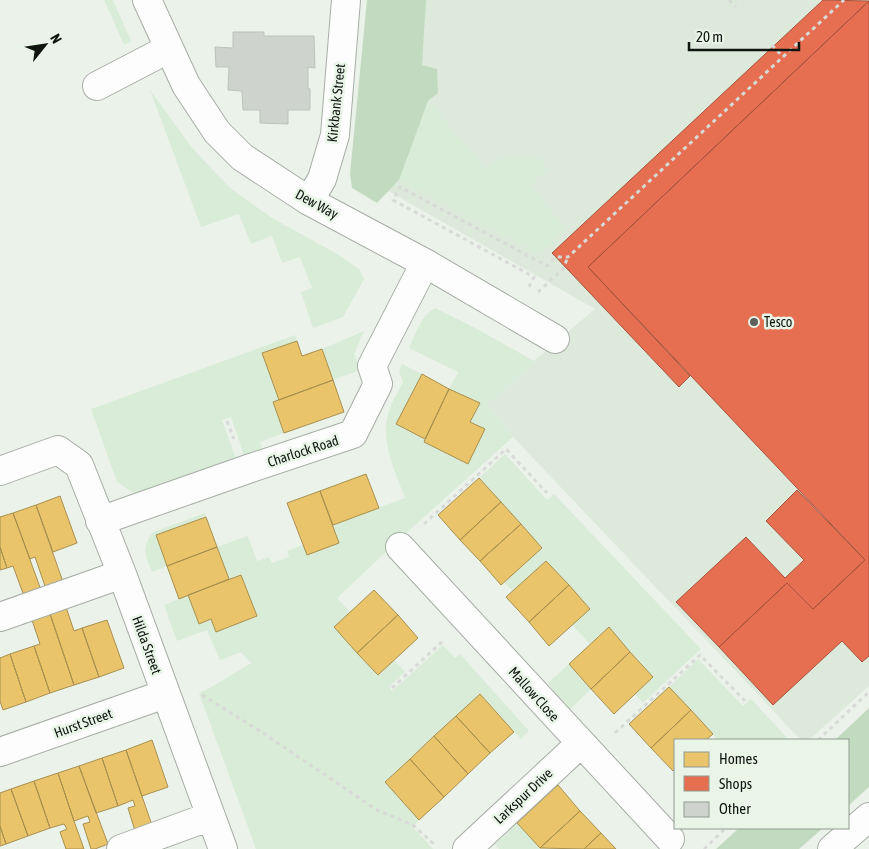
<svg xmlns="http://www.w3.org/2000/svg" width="869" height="849" font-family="'Asap Condensed',sans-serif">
<rect width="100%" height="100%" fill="#ebf2ea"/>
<path fill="#ddeadb" d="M383 0H869V686L809 740H801L513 437 486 406 534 361 595 309 355 172Z"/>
<path fill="#d9ecd7" d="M104 0H113L131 41 124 45Z
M150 90 193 149 230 188 272 218 339 255 359 269 364 279 343 317 313 328 301 292 312 288 300 257 282 263 272 236 251 244 239 214 201 227Z
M428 101 486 170 504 156 540 158 548 169 529 186 566 228 541 255 399 180Z
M435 308 479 330 534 361 486 406 513 437 404 535 337 598 350 612 334 627 378 675 394 660 405 672 389 687 392 691 443 645 455 658 460 654 529 731 521 739 480 694 385 781 419 820 413 827 433 849H256L199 693 210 688 251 663 241 652 220 660 207 630 177 641 164 605 188 595 199 624 211 619 229 579 217 547 248 536 257 561 269 557 272 563 289 557 287 551 303 545 307 554 339 543 333 525 405 498C396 474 380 440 388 414 391 403 398 392 403 382L399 371 402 364 422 374 396 424 425 439 424 442 468 463 485 430 470 422 480 403 449 389 458 372 409 348C416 333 421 316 435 308Z
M364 331 354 354 360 370 333 380 322 349Z
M295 335 297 341 262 354 279 400 273 402 284 433 260 442 263 452 245 458 231 417 222 420 236 459 135 494 117 482 91 409Z
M505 454 547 500 554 494 701 649 643 703 635 694 653 677 609 628 590 644 572 625 569 585 546 561 513 591 504 582 542 548 479 478Z
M205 513 206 517 156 535 167 566 152 572C145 555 141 548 153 532Z
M698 659 743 706 751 699 789 740H718L669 687Z
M569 664 591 689 564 715 550 699 553 690 548 683Z
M517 823 540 848V849H499L495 844Z"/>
<path fill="#c2dbc0" d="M367 0H426L422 65 437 69 438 93 428 101 399 180 377 203 352 188 350 174Z
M869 708V787L848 806V740H835Z
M739 828H823L799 849H716Z"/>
<path fill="#e9c46a" stroke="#a8904f" d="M297 341 302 356 322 349 333 380 279 400 262 353Z
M422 374 449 389 425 439 396 424Z
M333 380 344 412 284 433 273 402Z
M449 389 480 403 470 422 485 429 468 464 424 442Z
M366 474 379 508 333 525 320 491Z
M479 478 501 502 460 540 438 515Z
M320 491 339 543 307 555 287 503Z
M60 496 77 543 53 552 36 505Z
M501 502 521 524 480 561 460 540Z
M36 505 63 582 46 589 35 557 30 559 13 513Z
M13 513 41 590 24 596 13 566 7 568 0 547V517Z
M206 517 217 547 167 566 156 535Z
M521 524 542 548 501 585 480 561Z
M0 547 7 568 0 570Z
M217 547 229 579 179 599 167 566Z
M546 561 569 585 529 622 506 597Z
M241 575 257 616 216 632 211 619 199 624 188 595Z
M569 585 590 609 549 646 529 622Z
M374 590 398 615 357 653 334 627Z
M64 601 74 631 82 628 99 677 74 685 48 608Z
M48 608 74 685 50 693 34 646 40 644 30 614Z
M398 615 418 638 378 675 357 653Z
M107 620 124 668 99 677 82 628Z
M609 627 630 652 591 689 569 664Z
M34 646 50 693 26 702 10 654Z
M630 652 653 677 614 714 591 689Z
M10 654 26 702 3 710 0 701V658Z
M669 687 691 710 651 748 629 724Z
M480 694 514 732 490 753 456 716Z
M691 710 713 734 706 740H675V769L673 771 651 748Z
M456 716 490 753 468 774 434 736Z
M434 736 468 774 444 797 410 759Z
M152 740 168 787 142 796 126 750Z
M126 750 153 828 136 834 128 808 135 806 133 800 118 806 102 758Z
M102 758 118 806 96 813 79 766Z
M410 759 444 797 419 820 385 782Z
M79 766 108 844 95 849H91L83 824 90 822 88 816 74 821 58 773Z
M58 773 74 821 84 849H66L60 832 67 829 64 824 50 828 34 781Z
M34 781 50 828 28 836 11 789Z
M558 785 580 811 540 848 517 823Z
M11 789 28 836 6 844 0 826V793Z
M580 811 601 833 584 849 540 848Z
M0 826 6 844 0 846Z
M601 833 616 849H584Z"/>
<path fill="#e76f51" stroke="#a6543e" d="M823 0 869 1 588 267 690 376 679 387 552 253Z
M869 1V656L862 662 842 641 773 705 719 647 787 583 813 609 865 560 588 267Z
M797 490 865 560 813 609 787 583 719 647 676 602 746 537 785 578 804 560 766 521Z"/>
<path fill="#ced3cd" stroke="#bdc2bc" d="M233 32H264V36H314L315 68 308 67V88L310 89V110H288V124L260 123V110H243L242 91 228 90 229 67H216L215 47 233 48Z"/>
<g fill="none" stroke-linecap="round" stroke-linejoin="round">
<defs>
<path id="minor" d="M147 0 186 85 217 132 242 157 309 201 425 263 555 339
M97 86 168 49
M309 201 322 179 335 135 346 0
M0 471 58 450 79 465 122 574 223 849
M100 521 248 469 353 434 378 384 372 366 425 263
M400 547 670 839
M0 617 122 574
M0 752 165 694
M121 849 211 816
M467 849 580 744"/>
<path id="highway" d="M832 849 869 817"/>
</defs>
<use href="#minor" stroke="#a7ada6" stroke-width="30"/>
<use href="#highway" stroke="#a7ada6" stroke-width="30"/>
<path stroke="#d8dad7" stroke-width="3" stroke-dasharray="4 4" stroke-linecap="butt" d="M729 0 736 7
M772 45 783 57
M529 287 534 277 393 200 400 187 547 266 556 257H568L844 0
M538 292 563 269 568 257
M227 421 234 439
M424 524 506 449 547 493
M392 688 443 641
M202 695 263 733 377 810 413 825 435 845
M615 733 700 655 745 701
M818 740 869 692
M704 849 726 828"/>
<use href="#minor" stroke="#fcfdfc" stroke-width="28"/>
<use href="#highway" stroke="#fcfdfc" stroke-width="28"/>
</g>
<circle fill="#5d625c" stroke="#e8f5e7" stroke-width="2" cx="754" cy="322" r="5"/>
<g text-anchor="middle" stroke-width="5" stroke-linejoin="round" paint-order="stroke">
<g font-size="14" fill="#101510" stroke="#e8f5e7">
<text transform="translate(336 103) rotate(-84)" y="5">Kirkbank Street</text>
<text transform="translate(317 204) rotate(29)" y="5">Dew Way</text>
<text transform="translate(303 451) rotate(-18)" y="5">Charlock Road</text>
<text transform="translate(147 645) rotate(70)" y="5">Hilda Street</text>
<text transform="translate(534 694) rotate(48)" y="5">Mallow Close</text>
<text transform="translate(83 723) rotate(-20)" y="5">Hurst Street</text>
<text transform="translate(523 796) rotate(-43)" y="5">Larkspur Drive</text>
</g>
<g font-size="14" fill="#101510" stroke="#e8f5e7" text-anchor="start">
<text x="764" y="327">Tesco</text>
</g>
</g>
<rect x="674" y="739" width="175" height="90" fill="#e8f5e7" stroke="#929b91"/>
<rect x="684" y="752" width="25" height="15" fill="#e9c46a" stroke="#929b91"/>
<text x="719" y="764" font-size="15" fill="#101510">Homes</text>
<rect x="684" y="776" width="25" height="15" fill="#e76f51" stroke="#929b91"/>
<text x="719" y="789" font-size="15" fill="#101510">Shops</text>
<rect x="684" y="802" width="25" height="15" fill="#ced3cd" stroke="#929b91"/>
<text x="719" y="814" font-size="15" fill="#101510">Other</text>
<g transform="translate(45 45) rotate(60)" stroke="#e8f5e7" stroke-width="4" paint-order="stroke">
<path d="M0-4L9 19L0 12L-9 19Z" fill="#101510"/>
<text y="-8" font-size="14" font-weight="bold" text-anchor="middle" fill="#101510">N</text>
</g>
<path d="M689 42v8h110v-8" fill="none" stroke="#101510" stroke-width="2.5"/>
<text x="696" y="42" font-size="15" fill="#101510" stroke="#e8f5e7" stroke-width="4" paint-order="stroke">20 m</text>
</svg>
